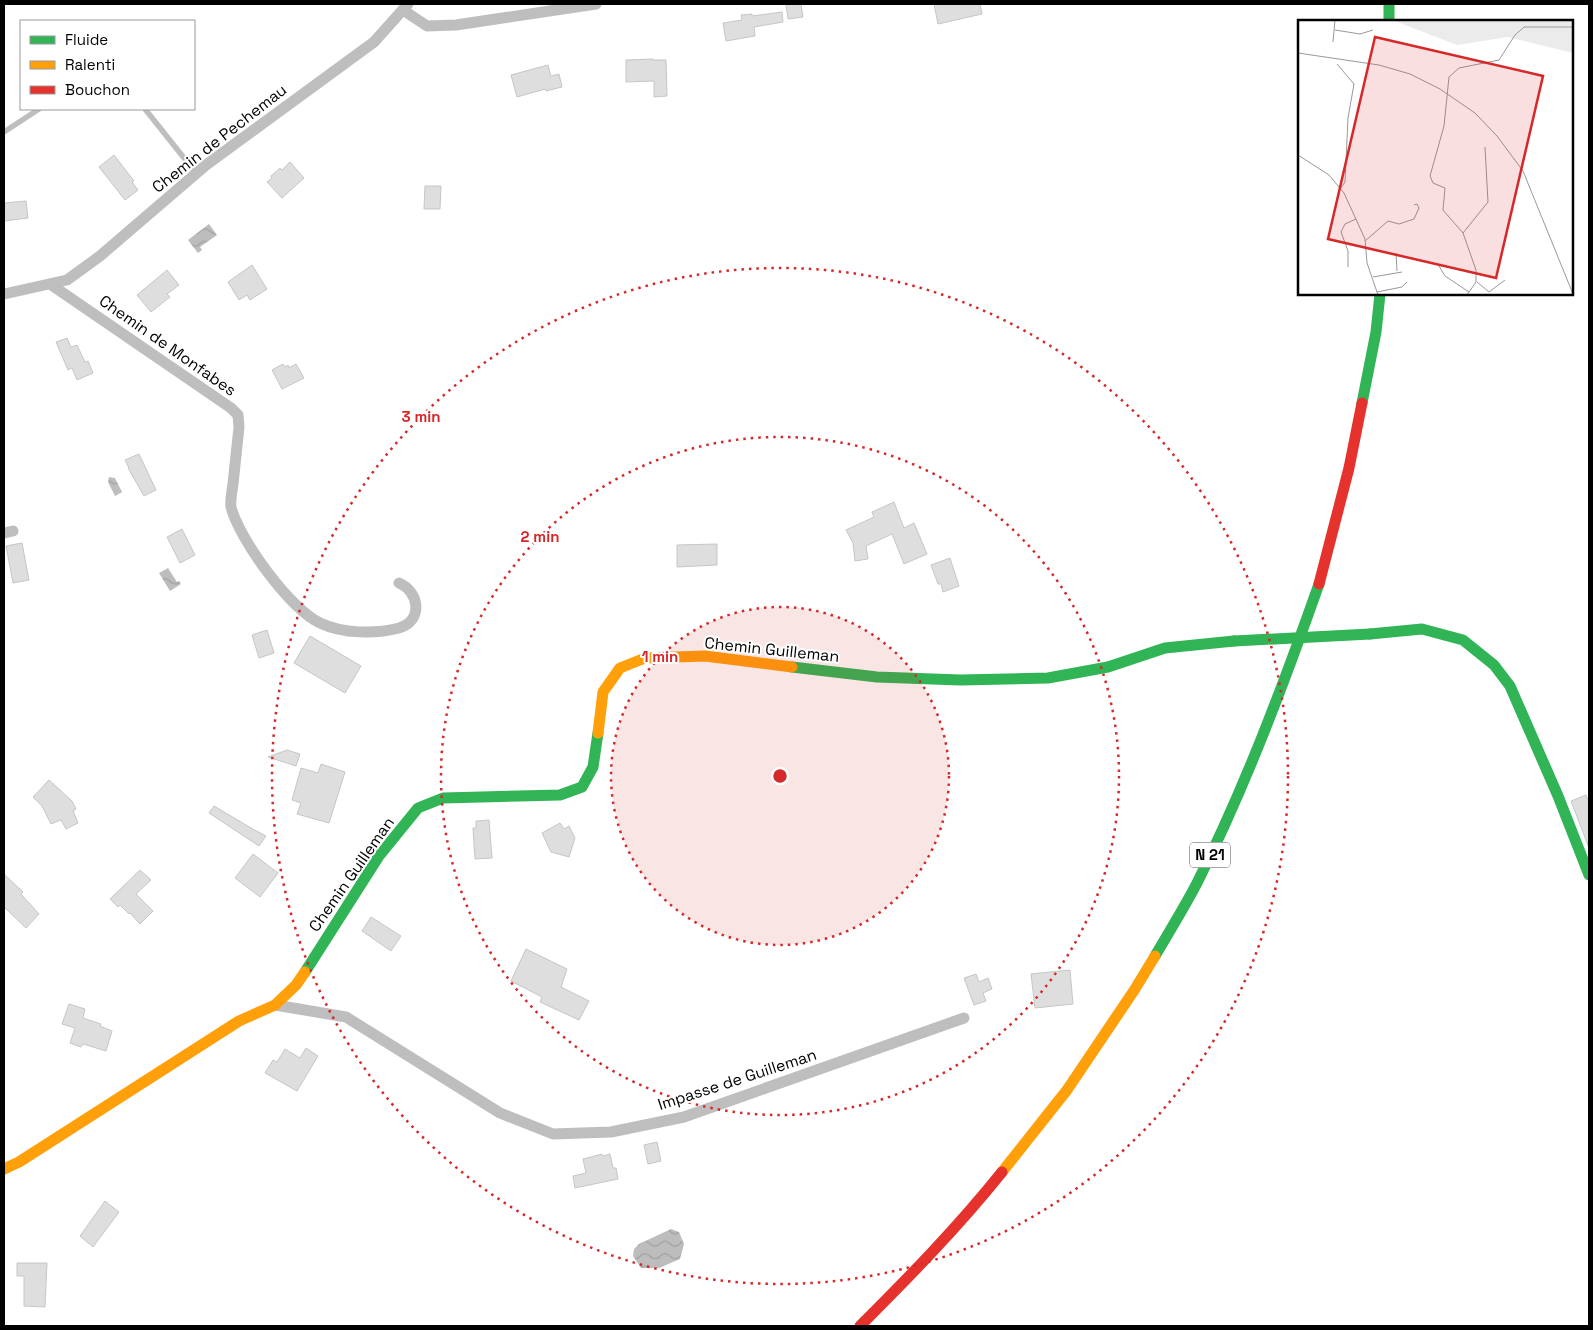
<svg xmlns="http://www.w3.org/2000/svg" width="1593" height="1330" font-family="'Space Grotesk',sans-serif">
<defs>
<pattern id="water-waves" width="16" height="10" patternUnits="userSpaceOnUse" patternTransform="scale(1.25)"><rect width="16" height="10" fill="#bdbdbd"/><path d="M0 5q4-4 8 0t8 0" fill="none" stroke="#a1a1a1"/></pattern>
</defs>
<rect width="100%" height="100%" fill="#fff"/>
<path fill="url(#water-waves)" d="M209 224 217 235 200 247 202 250 198 253 188 240Z
M109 477 115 478 122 492 115 496 108 482Z
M168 568 177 582 179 581 181 584 170 591 159 573Z
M671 1229 679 1232 684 1244 680 1259 659 1268H641L633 1256 634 1249 639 1244Z"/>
<path fill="#dedede" stroke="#c6c6c6" d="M786 4H801L803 17 788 19Z
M934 4H980L982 14 938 24Z
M782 12 783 22 754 27 755 36 726 41 723 23 742 20 741 15 752 14V16Z
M653 59V60H666L667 96 654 97V81L626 82V60Z
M548 65 551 76 559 74 562 87 546 91 545 89 517 97 511 75Z
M114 155 134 181 132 182 138 190 125 200 99 167Z
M290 162 304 178 282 198 267 182 272 178 271 176 280 168 282 170Z
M425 186H441L440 209H424Z
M26 201 28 218 4 221V203Z
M252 265 267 289 250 300 247 295 239 300 228 282Z
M167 270 179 285 167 294 170 297 151 312 137 295Z
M67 338 71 347 77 345 85 362 88 361 93 373 77 380 72 368 68 370 56 342Z
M283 364 285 367 288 365 289 368 296 364 304 378 282 389 272 370Z
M139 454 156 490 144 496 128 468H129L125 460Z
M894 502 904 528 914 523 927 554 904 564 892 534 866 546 868 559 855 561 853 543 846 530 874 517 872 512Z
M182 529 195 555 180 563 167 537Z
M22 543 29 580 13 583 6 546Z
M717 544V565L677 567V545Z
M950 558 959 586 943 592 941 584H938L931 565Z
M267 630 274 653 259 658 252 635Z
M310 636 361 666 345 693 294 663Z
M287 750 300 754 296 766 268 757Z
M321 764 345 772 329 823 297 814 301 803 292 800 301 768 318 773Z
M49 780 72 801 76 809 73 811 78 823 66 829 61 820 51 824 42 806 33 797Z
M1586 795 1589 802V848L1571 801Z
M214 806 251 828 266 836 259 846 209 813Z
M489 820 492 858 475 859 473 828H476V821Z
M560 823 564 829 569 826 575 838 569 857 551 852 542 833Z
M253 854 278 873 260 897 235 878Z
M140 870 151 880 136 894 153 911 140 924 130 913 129 914 120 905 118 907 110 899Z
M4 874 23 892 21 894 39 914 26 928 4 907Z
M371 917 401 936 391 951 362 931Z
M526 949 567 969 561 987 589 1001 579 1020 540 1002 542 997 511 981Z
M1070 970 1073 1004 1035 1008 1031 974Z
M976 974 979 982 988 978 992 989 983 993 986 1001 974 1005 964 978Z
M69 1004 85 1009 83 1018 101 1024 100 1026 112 1031 106 1051 83 1044 81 1047 70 1043 75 1028 62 1024Z
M306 1048 318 1056 297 1091 265 1073 273 1060 277 1062 285 1049 300 1058Z
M657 1142 661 1161 648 1164 644 1145Z
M602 1154 603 1156 610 1154 613 1168H616L618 1179 575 1188 573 1176 586 1173 583 1159Z
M105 1201 119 1212 93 1247 80 1236Z
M17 1263H47L45 1307 24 1306V1276H17Z"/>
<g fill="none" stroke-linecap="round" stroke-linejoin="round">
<path stroke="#bebebe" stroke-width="5.5" d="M145 109 196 173
M4 132 39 109"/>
<path stroke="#bebebe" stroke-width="11" d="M403 10 427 26 456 25 596 4
M50 284 231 408 238 415 239 427C237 446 235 465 233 484 232 491 230 501 231 507 239 539 290 609 320 623 343 634 376 634 399 628 423 621 420 592 399 583
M4 294 67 280 100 256 206 165 374 42 408 4
M4 533 13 531
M275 1005 346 1017 500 1113 553 1134 611 1132 684 1117 964 1018"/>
<path stroke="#30b455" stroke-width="11" d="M1389 4V21
M1362 403 1376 332 1380 294
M1370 634 1422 629 1463 640 1494 665 1510 686 1558 796 1589 875
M792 667 877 677 960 680 1048 678 1108 667 1165 648 1234 641
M1155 956C1169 932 1184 908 1197 883 1245 787 1283 686 1319 584
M305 972 379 856 418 808 443 798 560 795 582 787 593 767 598 733"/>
<path stroke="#ff9f0a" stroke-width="11" d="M598 733 603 692 620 668 645 658 705 656 792 667
M4 1169 19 1162 239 1021 275 1005 296 985 305 972
M1002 1172 1067 1090 1135 989 1155 956"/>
<path stroke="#e5322d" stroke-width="11" d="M1319 584 1349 468 1362 403
M860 1326C909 1277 958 1227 1002 1172"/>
<path stroke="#30b455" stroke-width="11" d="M1234 641 1370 634"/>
</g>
<circle cx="780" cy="776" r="169" fill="#d62828" fill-opacity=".12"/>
<g fill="none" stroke="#d62828" stroke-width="2.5" stroke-dasharray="2.5 5">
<circle cx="780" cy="776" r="169"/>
<circle cx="780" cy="776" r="339"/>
<circle cx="780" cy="776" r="508"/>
</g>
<g text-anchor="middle" stroke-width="4" stroke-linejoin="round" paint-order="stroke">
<rect fill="#fff" stroke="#4c4c4c" stroke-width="1" x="1190" y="842.5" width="40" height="25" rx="4"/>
<g font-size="15" font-weight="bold" fill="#000">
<text x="1210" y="860">N 21</text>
</g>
<g font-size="16" fill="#000" stroke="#fff">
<text transform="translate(219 138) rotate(-38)" y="6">Chemin de Pechemau</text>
<text transform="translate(168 345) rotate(35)" y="6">Chemin de Monfabes</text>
<text transform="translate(772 649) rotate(6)" y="6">Chemin Guilleman</text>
<text transform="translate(351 874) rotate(-55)" y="6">Chemin Guilleman</text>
<text transform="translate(737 1079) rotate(-18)" y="6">Impasse de Guilleman</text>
</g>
</g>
<g transform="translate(1298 20)">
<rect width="275" height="275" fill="#fff"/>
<path d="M94 0H275V33L210 17 159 25Z" fill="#ebebeb"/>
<path fill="none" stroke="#999" stroke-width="1" d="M37 10 62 14 75 10M35 22 37 0M0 33 81 45 112 54 142 69 177 93 199 116 225 151 275 274M39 44 56 64 50 98 47 162 43 168M0 135 31 155 46 173 67 219 69 243 80 275M165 213 190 182 187 127M67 221 90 201 101 204 116 199 121 188 119 184 116 185M98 233 99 251M141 246 147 256 171 272M50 247V231L43 212 47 204 58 199M75 257 104 252M179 262 191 272 207 260M79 272 104 267 109 262M169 275 178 262V250L165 213 145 190 147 168 135 163 132 156 146 106 151 57 161 48 201 40 217 15 226 7H275"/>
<path fill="#d62828" fill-opacity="0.15" stroke="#d62828" stroke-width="2.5" d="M77 17 245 56 198 258 30 219Z"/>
<rect width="275" height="275" fill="none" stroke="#000" stroke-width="2.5"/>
</g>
<circle cx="780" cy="776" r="8" fill="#d62828" stroke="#fff" stroke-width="2.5"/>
<g font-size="15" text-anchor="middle" font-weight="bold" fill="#d62828" stroke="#fff" stroke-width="4" stroke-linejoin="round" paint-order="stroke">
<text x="421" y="422">3 min</text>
<text x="540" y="542">2 min</text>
<text x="660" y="662">1 min</text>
</g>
<rect width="1593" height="1330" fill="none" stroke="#000000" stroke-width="10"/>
<rect x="20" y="20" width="175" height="90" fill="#ffffff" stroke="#999999"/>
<rect x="30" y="36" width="25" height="8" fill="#30b455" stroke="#999999"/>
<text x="65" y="45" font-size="15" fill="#000000">Fluide</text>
<rect x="30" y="61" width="25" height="8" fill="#ff9f0a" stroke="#999999"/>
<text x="65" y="70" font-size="15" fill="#000000">Ralenti</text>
<rect x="30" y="86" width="25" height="8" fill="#e5322d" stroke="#999999"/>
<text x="65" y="95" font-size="15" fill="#000000">Bouchon</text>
</svg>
